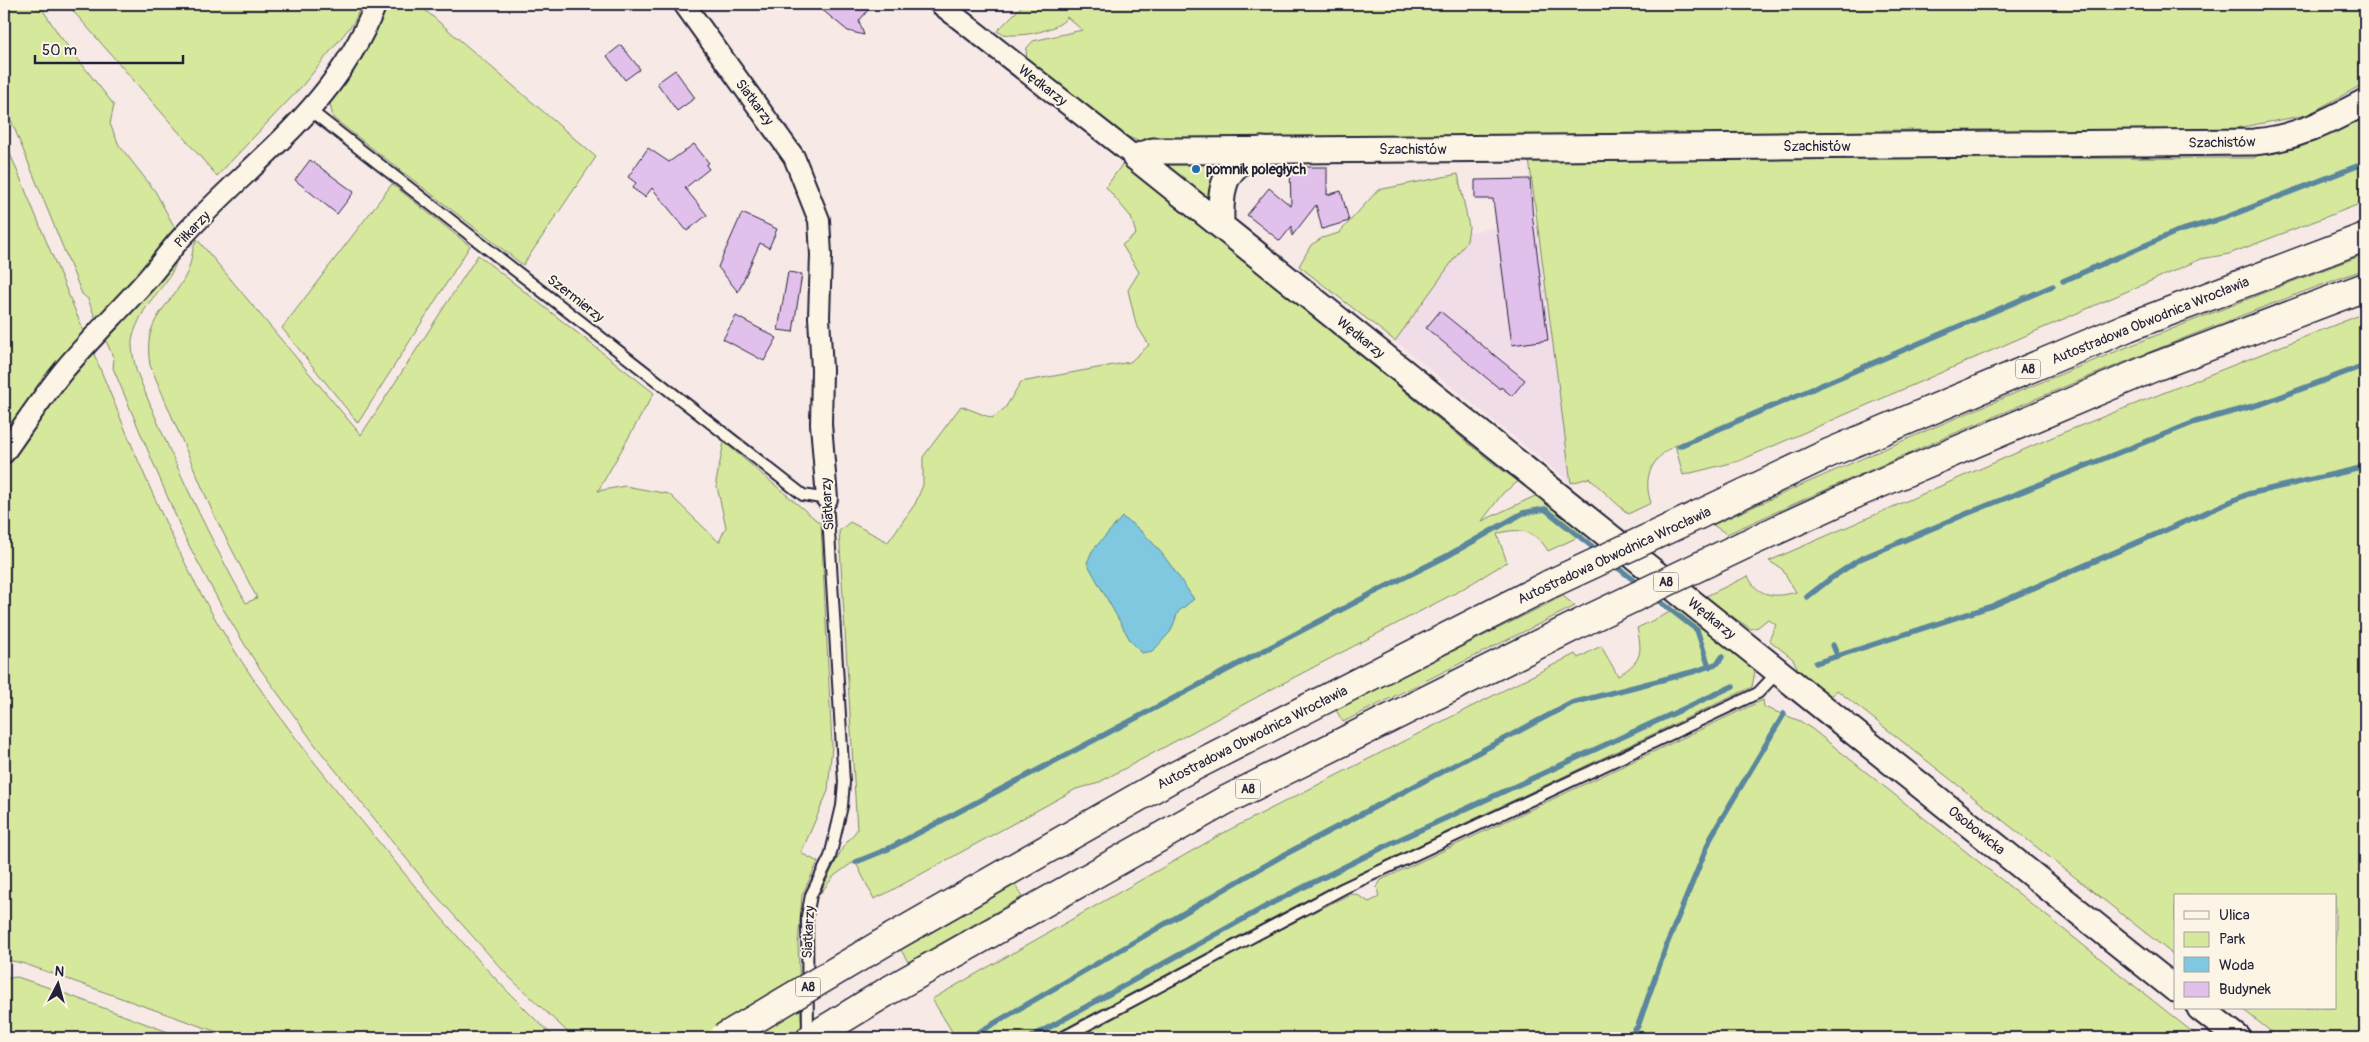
<svg xmlns="http://www.w3.org/2000/svg" width="2369" height="1042" font-family="Pangolin,sans-serif">
<rect width="100%" height="100%" fill="#f7eae6"/>
<filter id="ink" filterUnits="userSpaceOnUse"><feTurbulence type="fractalNoise" baseFrequency=".02" numOctaves="2"/><feDisplacementMap in="SourceGraphic" scale="10" xChannelSelector="R" yChannelSelector="G"/><feConvolveMatrix kernelMatrix="1 2 1 2 8 2 1 2 1" color-interpolation-filters="sRGB"/></filter>
<g filter="url(#ink)">
<path fill="#f1dde8" d="M1536 220 1569 463 1571 483 1395 341 1467 241 1469 232Z"/>
<path fill="#d6e89c" stroke="#7c856c" d="M4 4H39L59 35 114 105 110 124 119 145 155 191 176 230 96 320 88 299 82 294 4 103Z
M67 4H362L354 22 303 85 217 176Z
M385 4H418L596 157 523 265 333 118 330 104 355 68Z
M1024 4H2365V83L2307 115 2220 131 1883 130 1876 135 1154 145C1109 138 1063 91 1027 63L1026 49 1033 41 1082 30 1067 17C1060 31 1009 41 997 31Z
M2365 113V202L2229 254 2201 259 1739 461 1683 475 1675 445C1652 459 1642 476 1651 503L1628 514 1589 478 1571 483 1529 159 2254 158 2262 152 2289 149Z
M4 139 84 332 4 441Z
M1223 159 1208 201 1163 164 1165 160Z
M1123 163 1499 468 1519 481 1503 493 1482 521 1535 496 1551 502 1587 533 1548 551C1536 530 1518 527 1497 534L1507 562 1459 591 1272 689 1096 784 1076 789 885 894 874 899 857 865 852 863 834 876 819 895 843 847 857 830 839 531 850 522 888 542 915 504 923 485V457L961 406 992 418 1005 408 1021 382 1130 362 1149 345 1136 324 1128 290 1139 272 1122 245 1136 234 1131 217 1106 187Z
M1458 174 1469 227 1467 241 1395 341 1299 266 1311 245 1322 238 1339 233 1378 190Z
M392 184 470 246 358 423 282 328Z
M197 239 361 435 478 255 654 393 598 491 625 486 669 494 719 542 726 527 716 482 724 442 821 524 832 745 828 791 801 853 818 862 802 895 798 944 802 1038H602L594 1032 588 1038H574L508 976 434 893 316 746 256 663 222 607 185 538 113 368 114 359 103 334 176 254C180 269 157 292 149 303 142 313 137 324 133 335 130 346 134 359 136 370 168 450 204 528 246 603L257 598 213 513 150 365C142 317 169 310 187 273 192 263 191 250 197 239Z
M2365 254V269C2149 348 1937 439 1727 534L1713 525C1928 427 2145 337 2365 254Z
M2365 313V1038H2279L2241 1008H2335V896H2175V956L1837 690 1831 697 1804 681 1793 659 1769 640 1776 625 1768 619 1758 627 1751 629 1704 597 1748 576C1757 597 1776 598 1796 592L1782 569 1769 561 2062 433Z
M92 349C123 424 153 500 190 573 240 671 308 756 378 841 434 910 490 978 555 1038H234L25 964 4 959V475L6 471 4 467 33 425Z
M1563 596 1575 606 1343 722 1336 710Z
M1683 606 1753 664 1755 671 1752 687 1333 886 1047 1038H956L932 999 1227 831 1575 654 1578 658 1601 646 1618 676C1641 661 1643 655 1637 628Z
M1763 700 1764 707 1800 721 1812 729 2200 1038H1078L1210 965 1348 895 1356 894 1369 902 1379 897 1377 887 1381 880Z
M1015 885 1022 897 908 962 901 950Z
M17 977 50 988 184 1038H4V982L9 978Z"/>
<path fill="#7fc8e0" stroke="#5a869e" d="M1122 517C1154 536 1173 569 1194 599L1178 612 1171 631 1153 651 1142 653 1130 640 1087 563 1092 551Z"/>
<g fill="none" stroke-linecap="round" stroke-linejoin="round">
<path stroke="#5a869e" stroke-width="5.5" d="M2063 281 2176 232 2224 218 2365 163
M1679 446 2053 286
M1612 563 1640 585
M1653 596 1697 630 1709 667
M1807 597 1830 579 1860 559 1966 514 2195 422 2264 403 2365 365
M1833 645 1838 657
M1816 663 1992 606 2248 494 2365 467
M856 862 888 849 1371 594 1447 556 1523 513 1545 509 1599 552
M969 1038 1280 857 1572 703 1696 671 1718 663 1722 657
M1030 1038 1274 902 1396 841 1733 686
M1629 1038 1638 1026 1667 944 1712 835 1784 714"/>
</g>
<path fill="#e2c0ec" stroke="#22223b" d="M815 4H873L859 21 864 35 848 31Z
M621 45 640 69 625 80 607 56Z
M675 70 695 98 677 111 657 83Z
M694 144 709 163 706 165 709 169 685 188 707 215 687 231 652 188 645 197 632 188 636 183 628 177 648 148 669 162Z
M310 160 354 192 337 214 295 180Z
M1290 167H1327V195L1341 191 1349 221 1322 229 1316 205 1292 236V226L1280 241 1247 215 1269 188 1291 206Z
M1530 179 1533 221 1548 340 1512 345 1493 199H1475V180Z
M742 213 777 229 769 248 760 243 738 292 718 267Z
M788 272 802 274 793 332 778 330Z
M1440 311 1525 380 1512 396 1501 387 1500 389 1426 328Z
M736 316 777 338 764 361 723 339Z"/>
<g fill="none" stroke-linecap="round" stroke-linejoin="round">
<defs>
<path id="service" d="M311 111 803 495 827 499 844 782 842 806 830 857 811 895 807 916 808 1037
M1062 1038 1344 888 1758 693 1778 672"/>
<path id="minor" d="M684 4 794 157 819 220 821 255 819 317 822 370 821 424 827 499
M940 4 1135 157
M4 453C24 425 42 397 64 370 89 340 117 313 143 284 157 269 168 252 182 237 255 157 334 110 376 4"/>
<path id="tertiary" d="M1135 157 2175 989
M1135 157 1153 151H1180L2254 142C2297 138 2327 122 2365 102
M1221 225C1220 185 1223 167 1262 150
M2200 1008 2238 1038"/>
<path id="motorway" d="M1698 515 1829 453 2128 327 2365 237
M1744 545 1864 490 2154 367 2365 287
M893 937 1175 776 1550 584
M811 1038 888 991 1224 801 1589 619"/>
</defs>
<use href="#service" stroke="#22223b" stroke-width="14"/>
<use href="#minor" stroke="#22223b" stroke-width="24"/>
<use href="#tertiary" stroke="#22223b" stroke-width="29"/>
<use href="#motorway" stroke="#22223b" stroke-width="31"/>
<use href="#service" stroke="#fcf5e5" stroke-width="10"/>
<use href="#minor" stroke="#fcf5e5" stroke-width="20"/>
<use href="#tertiary" stroke="#fcf5e5" stroke-width="25"/>
<use href="#motorway" stroke="#fcf5e5" stroke-width="28"/>
<defs>
<path id="motorway-bridge" d="M1550 584 1698 515
M1589 619 1744 545
M723 1038 893 937"/>
</defs>
<use href="#motorway-bridge" stroke="#22223b" stroke-width="31" stroke-linecap="butt"/>
<use href="#motorway-bridge" stroke="#fcf5e5" stroke-width="28"/>
</g>
</g>
<circle fill="#1f6fb2" stroke="#fcf5e5" stroke-width="2" cx="1196" cy="169" r="5"/>
<g text-anchor="middle" stroke-width="4" stroke-linejoin="round" paint-order="stroke">
<g fill="#fcf5e5" stroke="#63616e" stroke-width="1">
<rect x="2015.5" y="359.5" width="25" height="19" rx="4"/>
<rect x="1653.5" y="572.5" width="25" height="19" rx="4"/>
<rect x="1235.5" y="779.5" width="25" height="19" rx="4"/>
<rect x="795.5" y="977.5" width="25" height="19" rx="4"/>
</g>
<g font-size="12" font-weight="bold" fill="#22223b">
<text x="2028" y="373">A8</text>
<text x="1666" y="586">A8</text>
<text x="1248" y="793">A8</text>
<text x="808" y="991">A8</text>
</g>
<g font-size="14" fill="#22223b" stroke="#fcf5e5">
<text transform="translate(1043 85) rotate(38)" y="5">Wędkarzy</text>
<text transform="translate(755 102) rotate(53)" y="5">Siatkarzy</text>
<text transform="translate(2222 142) rotate(-1)" y="5">Szachistów</text>
<text x="1817" y="151">Szachistów</text>
<text x="1413" y="154">Szachistów</text>
<text transform="translate(192 229) rotate(-46)" y="5">Piłkarzy</text>
<text transform="translate(576 298) rotate(38)" y="5">Szermierzy</text>
<text transform="translate(2150 320) rotate(-22)" y="5">Autostradowa Obwodnica Wrocławia</text>
<text transform="translate(1361 337) rotate(39)" y="5">Wędkarzy</text>
<text transform="translate(827 504) rotate(-94)" y="5">Siatkarzy</text>
<text transform="translate(1614 555) rotate(-25)" y="5">Autostradowa Obwodnica Wrocławia</text>
<text transform="translate(1712 618) rotate(39)" y="5">Wędkarzy</text>
<text transform="translate(1252 737) rotate(-27)" y="5">Autostradowa Obwodnica Wrocławia</text>
<text transform="translate(1977 830) rotate(39)" y="5">Osobowicka</text>
<text transform="translate(808 932) rotate(-87)" y="5">Siatkarzy</text>
</g>
<g font-size="14" font-weight="bold" fill="#22223b" stroke="#fcf5e5" text-anchor="start">
<text x="1206" y="174">pomnik poległych</text>
</g>
</g>
<rect width="2369" height="1042" fill="none" stroke="#fcf5e5" stroke-width="20"/>
<rect x="10" y="10" width="2349" height="1022" fill="none" stroke="#22223b" stroke-width="2" filter="url(#ink)"/>
<rect x="2174" y="894" width="162" height="115" fill="#fcf5e5" stroke="#a5a1a1"/>
<rect x="2184" y="911" width="25" height="8" fill="#fcf5e5" stroke="#a5a1a1"/>
<text x="2219" y="920" font-size="15" fill="#22223b">Ulica</text>
<rect x="2184" y="932" width="25" height="15" fill="#d6e89c" stroke="#a5a1a1"/>
<text x="2219" y="944" font-size="15" fill="#22223b">Park</text>
<rect x="2184" y="957" width="25" height="15" fill="#7fc8e0" stroke="#a5a1a1"/>
<text x="2219" y="970" font-size="15" fill="#22223b">Woda</text>
<rect x="2184" y="982" width="25" height="15" fill="#e2c0ec" stroke="#a5a1a1"/>
<text x="2219" y="994" font-size="15" fill="#22223b">Budynek</text>
<g transform="translate(58 984) rotate(6)" stroke="#fcf5e5" stroke-width="4" paint-order="stroke">
<path d="M0-4L9 19L0 12L-9 19Z" fill="#22223b"/>
<text y="-8" font-size="14" font-weight="bold" text-anchor="middle" fill="#22223b">N</text>
</g>
<path d="M35 55v8h148v-8" fill="none" stroke="#22223b" stroke-width="2.5"/>
<text x="42" y="55" font-size="15" fill="#22223b" stroke="#fcf5e5" stroke-width="4" paint-order="stroke">50 m</text>
</svg>
